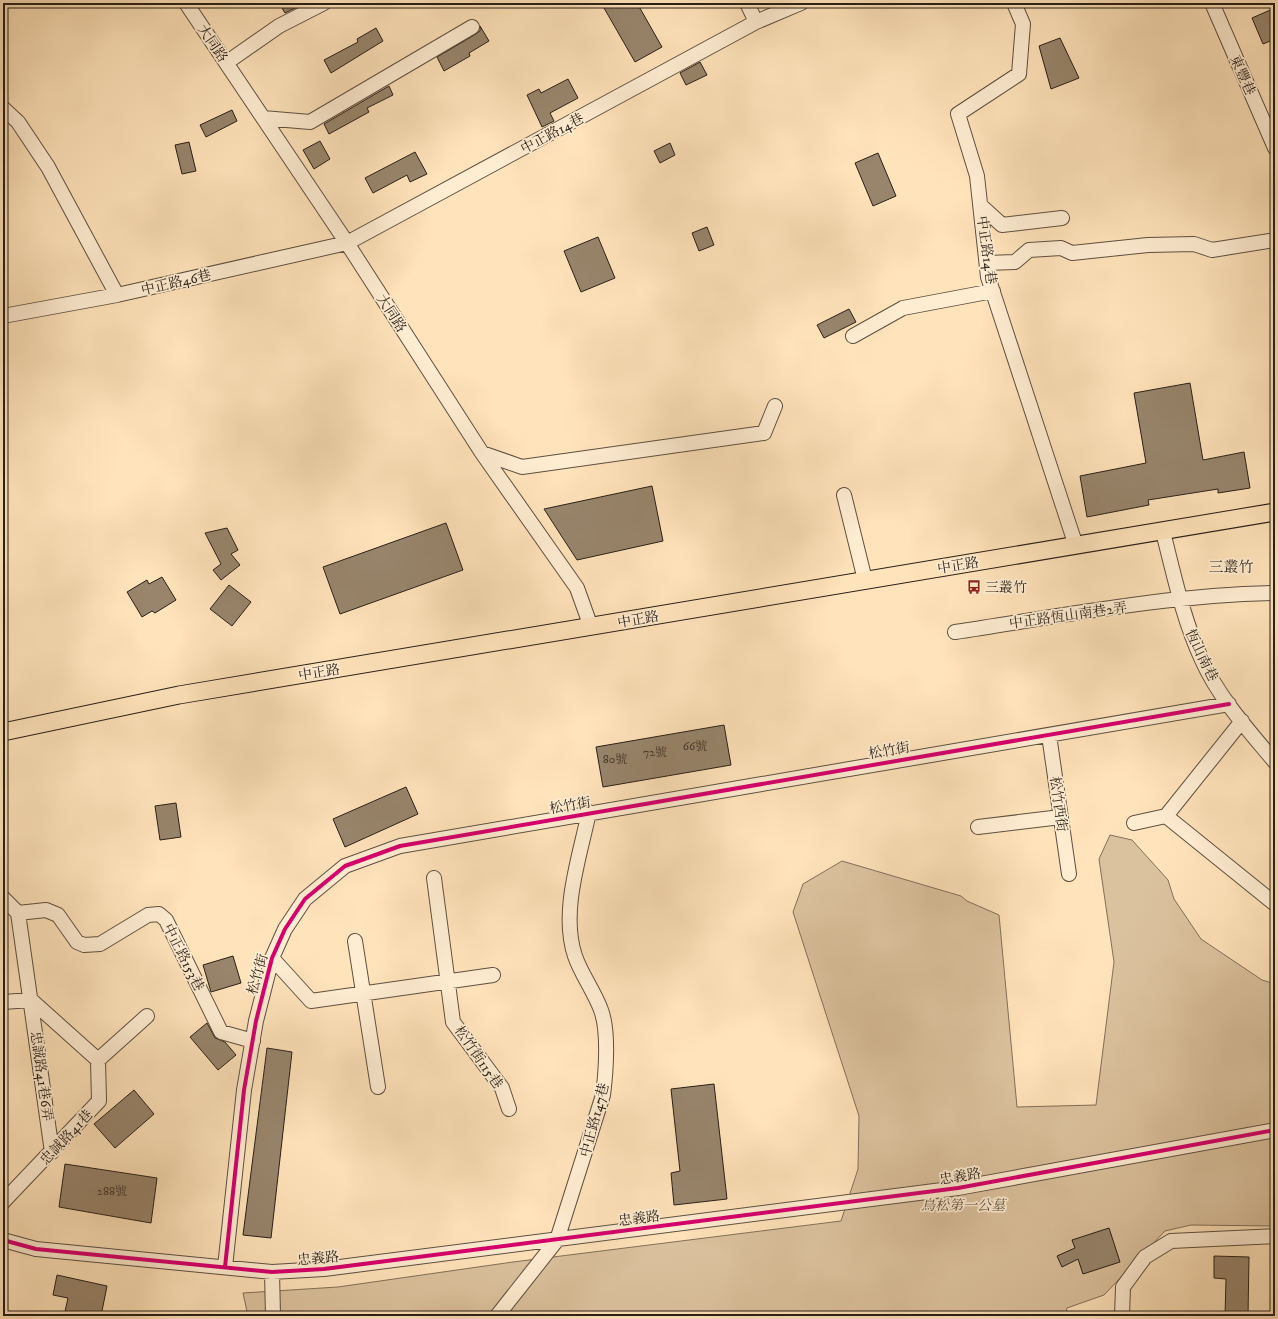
<svg xmlns="http://www.w3.org/2000/svg" width="1278" height="1319" font-family="'IM FELL DW Pica','Noto Serif TC',serif">
<rect width="100%" height="100%" fill="#ffe3ba"/>
<filter id="stains"><feTurbulence type="fractalNoise" baseFrequency=".005" numOctaves="4"/><feColorMatrix values="0 0 0 0 .2 0 0 0 0 .09 0 0 0 0 .02 0 0 0 .5 -.17"/></filter>
<radialGradient id="worn" r=".72"><stop offset=".6" stop-color="#630" stop-opacity="0"/><stop offset="1" stop-color="#630" stop-opacity=".3"/></radialGradient>
<path fill="#dbc29e" stroke="#82705a" d="M1110 835 1132 840 1168 880 1174 899 1201 939 1262 980 1275 984V1226L1191 1225 1165 1231 1104 1295 1067 1308 1065 1316H248L243 1293 338 1287 513 1262 841 1221 858 1169 859 1116 793 912 803 884 842 861 961 896 967 901 999 915 1017 1107 1096 1105 1114 962 1099 859Z"/>
<path fill="#98856c" stroke="#291f17" d="M279 3H305L285 13Z
M613 3H637L662 47 635 62 604 8Z
M1275 8V39L1263 44 1252 18Z
M480 26 489 41 469 53 470 56 444 71 437 57 476 34 480 31Z
M376 28 383 41 331 73 324 60 358 42 357 39Z
M1060 38 1079 78 1051 89 1039 46Z
M700 62 707 75 686 85 680 73Z
M568 79 578 98 550 113 554 121 542 127 527 95 539 89 541 93Z
M389 86 393 95 367 108 369 112 329 134 324 124Z
M232 110 237 121 206 137 200 125Z
M320 141 330 159 314 169 303 150Z
M189 142 196 171 182 174 175 145Z
M670 143 675 155 660 163 654 151Z
M415 152 427 174 410 182 407 175 373 193 365 178Z
M878 153 896 196 873 206 855 163Z
M707 227 714 245 699 251 692 233Z
M598 237 615 278 581 292 564 251Z
M849 309 856 322 824 338 817 325Z
M1190 383 1203 460 1244 452 1250 488 1218 493V489L1148 500 1149 505 1087 517 1080 476 1146 463 1134 393Z
M652 486 663 541 577 560 544 509Z
M446 523 463 570 340 614 323 567Z
M227 528 238 550 231 554 240 565 221 580 213 570 221 564 205 533Z
M162 577 176 600 155 613 152 611 142 617 127 592 147 580 149 584Z
M229 585 251 602 232 626 210 609Z
M724 725 731 765 603 787 596 747Z
M406 787 418 814 345 847 333 819Z
M176 803 181 837 160 840 155 806Z
M233 956 241 983 211 992 203 965Z
M207 1023 215 1038 225 1042 236 1055 218 1070 190 1037Z
M267 1048 292 1052 271 1238 243 1235Z
M714 1084 727 1199 674 1205 671 1173 680 1171 671 1089Z
M134 1090 154 1114 115 1148 94 1124Z
M65 1164 157 1178 151 1223 59 1207Z
M1109 1228 1120 1262 1083 1274 1078 1259 1062 1267 1057 1256 1075 1248 1072 1240Z
M1214 1256 1249 1257 1248 1316H1225L1226 1279 1214 1278Z
M57 1275 107 1286 101 1316H64L68 1298 53 1295Z"/>
<g fill="none" stroke-linecap="round" stroke-linejoin="round">
<defs>
<path id="minor" d="M186 3 347 243 482 453 577 588 591 627
M747 3 756 22
M1014 3 1023 24 1019 74 958 114 977 176 988 277 1076 546
M1212 3 1275 148
M226 63 279 26 324 3
M3 108 18 122 48 167 117 295
M263 118 310 122 472 27
M980 205 1002 225 1062 218
M987 263 1015 262 1029 250 1061 248 1072 253 1148 245 1194 244 1212 250 1275 240
M3 316 117 295 347 243 756 22 801 3
M853 336 903 308 993 291
M482 453 522 467 764 433 775 406
M844 495 865 580
M1163 532C1174 575 1183 619 1202 660 1219 698 1249 731 1275 762
M955 632C1061 616 1168 595 1275 593
M1242 721 1166 816 1275 904
M1049 735 1069 874
M1134 823 1166 816
M978 827 1061 817
M434 878 453 1022 502 1088 509 1109
M3 898 18 913 46 910 58 915 77 942 84 945 100 944 148 915 159 914 166 920 221 1032 253 1041
M18 913 52 1152
M355 941 378 1087
M272 958 311 1001 493 975
M3 1002 31 1000 98 1060 99 1101 3 1202
M98 1060 147 1016
M3 1240 36 1249 272 1272 324 1269 958 1188 1275 1130
M225 1267 244 1090 256 1021 272 958 285 929 305 899 345 866 400 846 1229 704
M272 1272 273 1316
M497 1316 557 1240 603 1095C606 1072 609 1031 601 1010 594 991 581 974 575 956 560 912 580 856 589 812
M1122 1316 1123 1287 1145 1257 1171 1241 1275 1236"/>
<path id="major" d="M3 732 179 695 1275 512"/>
</defs>
<use href="#minor" stroke="#5e5040" stroke-width="16"/>
<use href="#major" stroke="#291f17" stroke-width="19"/>
<use href="#minor" stroke="#ffedd2" stroke-width="14"/>
<use href="#major" stroke="#ffe3ba" stroke-width="17"/>
<defs>
<path id="cycleway" d="M3 1240 36 1249 272 1272 324 1269 958 1188 1275 1130
M225 1267 244 1090 256 1021 272 958 285 929 305 899 345 866 400 846 1229 704"/>
</defs>
<use href="#cycleway" stroke="#ffedd2" stroke-width="6"/>
<use href="#cycleway" stroke="#d6006c" stroke-width="4"/>
</g>
<defs>
<symbol id="bus-bare" viewBox="-9 -9 18 18"><path d="M-5-6H5V4H4V6H2V4H-2V6H-4V4H-5ZM-3.5-4V0h7V-4ZM-3.5 1.2v1.5H-2V1.2ZM2 1.2v1.5H3.5V1.2Z" fill="#8f2418" stroke="#ffedd2" stroke-width="2.5" paint-order="stroke"/></symbol>
</defs>
<g fill-rule="evenodd">
<use href="#bus-bare" x="964" y="577" width="20" height="20"/>
</g>
<g text-anchor="middle" stroke-width="3.5" stroke-linejoin="round" paint-order="stroke">
<g font-size="12" fill="#45382c">
<text x="695" y="750">66號</text>
<text x="655" y="756">72號</text>
<text x="615" y="763">80號</text>
<text x="112" y="1195">288號</text>
</g>
<g font-size="14" fill="#291f17" stroke="#ffedd2">
<text transform="translate(213 43) rotate(56)" y="5">大同路</text>
<text transform="translate(1243 75) rotate(66)" y="5">東豐巷</text>
<text transform="translate(552 133) rotate(-28)" y="5">中正路14巷</text>
<text transform="translate(987 250) rotate(82)" y="5">中正路14巷</text>
<text transform="translate(176 282) rotate(-13)" y="5">中正路46巷</text>
<text transform="translate(392 313) rotate(57)" y="5">大同路</text>
<text transform="translate(958 565) rotate(-9)" y="5">中正路</text>
<text transform="translate(1068 615) rotate(-8)" y="5">中正路恆山南巷2弄</text>
<text transform="translate(638 619) rotate(-10)" y="5">中正路</text>
<text transform="translate(1202 655) rotate(64)" y="5">恆山南巷</text>
<text transform="translate(319 672) rotate(-9)" y="5">中正路</text>
<text transform="translate(889 750) rotate(-10)" y="5">松竹街</text>
<text transform="translate(1059 804) rotate(82)" y="5">松竹西街</text>
<text transform="translate(570 805) rotate(-10)" y="5">松竹街</text>
<text transform="translate(184 957) rotate(63)" y="5">中正路153巷</text>
<text transform="translate(257 974) rotate(-74)" y="5">松竹街</text>
<text transform="translate(479 1057) rotate(55)" y="5">松竹街115巷</text>
<text transform="translate(42 1076) rotate(82)" y="5">忠誠路41巷6弄</text>
<text transform="translate(594 1120) rotate(-75)" y="5">中正路147巷</text>
<text transform="translate(66 1137) rotate(-47)" y="5">忠誠路41巷</text>
<text transform="translate(960 1176) rotate(-9)" y="5">忠義路</text>
<text transform="translate(639 1218) rotate(-7)" y="5">忠義路</text>
<text transform="translate(318 1258) rotate(-5)" y="5">忠義路</text>
</g>
<g font-size="14" fill="#291f17" stroke="#ffedd2" text-anchor="start">
<text x="985" y="592">三叢竹</text>
</g>
<g font-size="14" font-style="italic" fill="#5e5040" stroke="#ffedd2">
<text x="963" y="1210">鳥松第一公墓</text>
</g>
<g font-size="15" fill="#291f17" stroke="#ffedd2">
<text x="1231" y="572">三叢竹</text>
</g>
</g>
<rect width="1278" height="1319" fill="none" stroke="#ffe3ba" stroke-width="16"/>
<rect x="4" y="4" width="1270" height="1311" fill="none" stroke="#291f17" stroke-width="2"/>
<rect x="8" y="8" width="1262" height="1303" fill="none" stroke="#291f17"/>
<rect width="100%" height="100%" filter="url(#stains)"/>
<rect width="100%" height="100%" fill="url(#worn)"/>
</svg>
